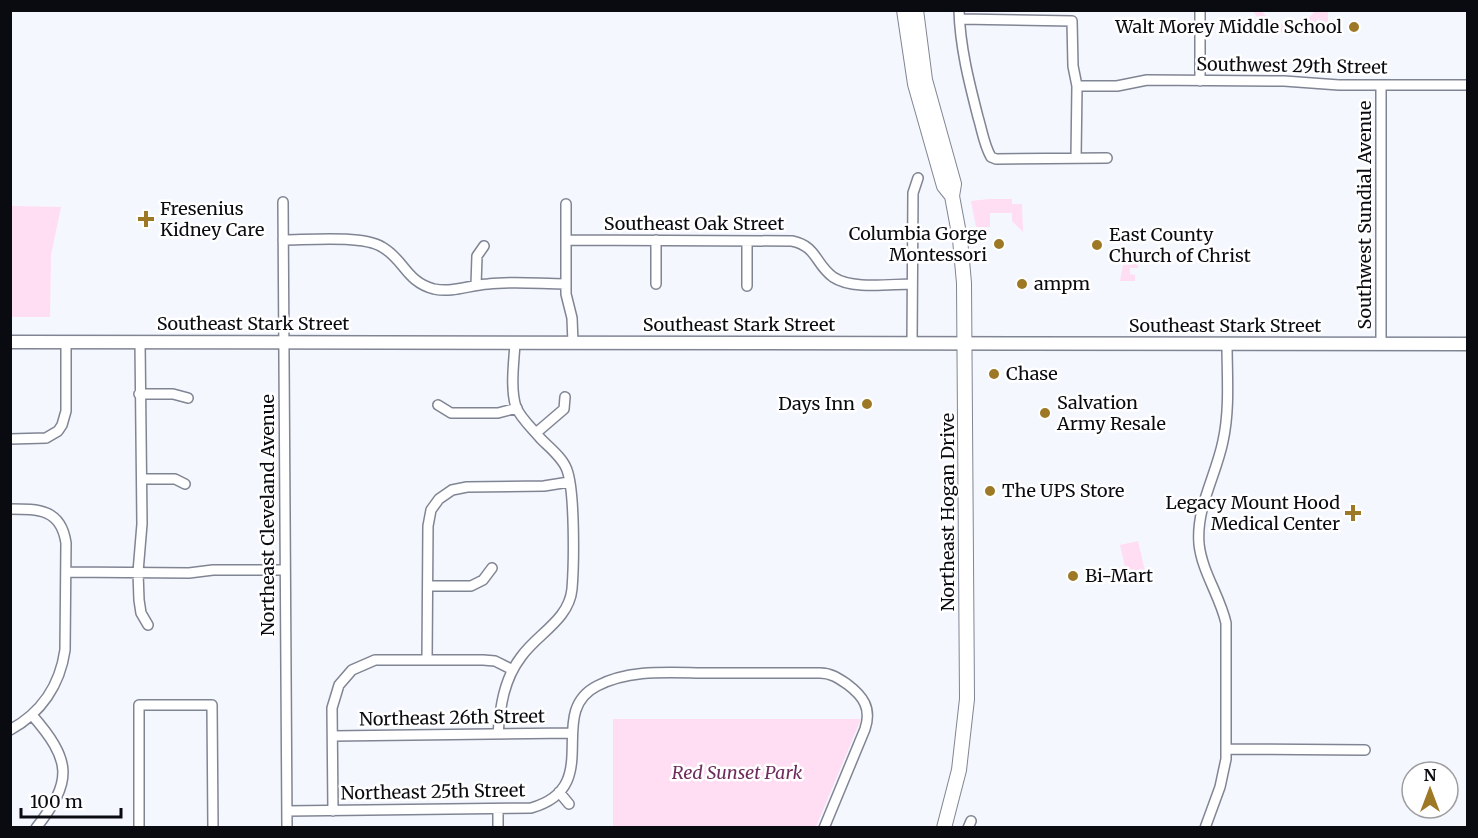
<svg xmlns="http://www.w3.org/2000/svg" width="1478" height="838" font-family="Merriweather,serif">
<rect width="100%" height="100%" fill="#f5f7fe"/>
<path fill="#ffddf3" d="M1253 11H1262C1274 31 1302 29 1315 11H1328V26H1319V18C1300 43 1267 36 1253 11Z
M989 199H1012V204H1022L1023 232 1012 221V213H990V227H976L971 201Z
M11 206 61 207 51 255 50 317H11Z
M1129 258H1138V268H1130V274L1135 275V281H1120L1123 265 1129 264Z
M1138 541 1146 576 1128 580 1120 545Z
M613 719H861L816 827 613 828Z"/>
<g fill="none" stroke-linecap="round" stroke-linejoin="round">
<defs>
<path id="minor" d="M959 10C960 47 969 82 978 117 982 130 984 145 991 157L996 159 1107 158
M960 19 1072 21 1073 66 1077 86 1076 158
M1200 81V10
M1381 85V344
M1077 86H1117L1147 80 1284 81 1339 85H1468
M283 202 287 828
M566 204V294L572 318 573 343
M283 240C308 240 362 235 382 247 404 259 406 282 434 289 453 293 470 285 488 284 514 281 541 284 566 284
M566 240 792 241C817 246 815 264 833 277 852 290 890 284 912 284
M656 240V284
M476 285 477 256 484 246
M747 286V241
M140 342 142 524 138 572 139 600 141 613 148 625
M912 343 913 193 918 178
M139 394H173L188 398
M438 405 451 413H498L517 408
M536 433 564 409 565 397
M10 439 46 438 58 431 62 425 66 411V342
M142 479H175L185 484
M10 509C39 509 61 509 66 543L65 650C60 685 41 713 10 730
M66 572 189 573 213 570H285
M428 586H471L483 580 492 568
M427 660 428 526 431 510 439 499 452 490 467 487 544 486 569 482
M32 715C71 760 74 780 36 828
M498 734C500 707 504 679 521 657 537 634 569 620 572 589 574 564 575 492 567 470 563 458 550 448 541 439 533 429 521 419 516 407 510 388 514 362 515 343
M333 736 572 733
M1226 749 1365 750
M559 792 569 804
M498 809V828
M287 811 531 808C606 787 544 713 597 686 631 668 673 673 710 673 747 673 784 673 820 673 831 673 838 678 847 684 863 696 872 708 865 729L824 828
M333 811 332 708 339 685 352 670 375 660H483L495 661 513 670
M139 828V705H212L213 828
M968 828 971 821
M1205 828 1220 787 1226 759V623C1220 596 1202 572 1199 544 1196 507 1216 476 1223 441 1230 409 1227 376 1227 344"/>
<path id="major" d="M10 342 1468 344"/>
<path id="highway" d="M904 10 915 84 944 186 952 196
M916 10 925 80 954 184 952 196 960 239 964 283 967 699 959 770 944 828"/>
</defs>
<use href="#minor" stroke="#808594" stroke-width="12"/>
<use href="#major" stroke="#808594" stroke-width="15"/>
<use href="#highway" stroke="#808594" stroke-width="16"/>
<use href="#minor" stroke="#fff" stroke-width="9"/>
<use href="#major" stroke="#fff" stroke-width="12"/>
<use href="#highway" stroke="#fff" stroke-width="14"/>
</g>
<g fill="#9d7925" stroke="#fff" stroke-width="2">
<circle cx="1354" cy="27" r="6"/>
<path d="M143 210h6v6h6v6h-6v6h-6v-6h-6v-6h6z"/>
<circle cx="999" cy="244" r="6"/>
<circle cx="1097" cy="245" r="6"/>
<circle cx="1022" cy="284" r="6"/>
<circle cx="994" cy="374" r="6"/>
<circle cx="867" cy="404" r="6"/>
<circle cx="1045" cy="413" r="6"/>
<circle cx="990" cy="491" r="6"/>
<path d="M1350 504h6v6h6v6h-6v6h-6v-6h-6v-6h6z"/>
<circle cx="1073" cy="576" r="6"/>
</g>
<g text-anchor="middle" stroke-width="5" stroke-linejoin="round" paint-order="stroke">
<g font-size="18" fill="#0a0b10" stroke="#fff" text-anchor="start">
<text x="1342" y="33" text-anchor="end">Walt Morey Middle School</text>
<text x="160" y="215">Fresenius<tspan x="160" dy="21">Kidney Care</tspan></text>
<text x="987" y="240" text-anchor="end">Columbia Gorge<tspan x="987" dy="21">Montessori</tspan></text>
<text x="1109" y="241">East County<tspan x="1109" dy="21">Church of Christ</tspan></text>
<text x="1034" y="290">ampm</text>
<text x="1006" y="380">Chase</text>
<text x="1057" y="409">Salvation<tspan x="1057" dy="21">Army Resale</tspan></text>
<text x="855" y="410" text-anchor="end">Days Inn</text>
<text x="1002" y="497">The UPS Store</text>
<text x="1340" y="509" text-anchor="end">Legacy Mount Hood<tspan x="1340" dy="21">Medical Center</tspan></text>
<text x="1085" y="582">Bi-Mart</text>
</g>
<g font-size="18" fill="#0a0b10" stroke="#fff">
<text transform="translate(1292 66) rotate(1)" y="6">Southwest 29th Street</text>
<text transform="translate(1365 215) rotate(-90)" y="6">Southwest Sundial Avenue</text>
<text x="694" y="230">Southeast Oak Street</text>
<text x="253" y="330">Southeast Stark Street</text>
<text x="739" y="331">Southeast Stark Street</text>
<text x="1225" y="332">Southeast Stark Street</text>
<text transform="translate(948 512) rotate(-90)" y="6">Northeast Hogan Drive</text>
<text transform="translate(268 515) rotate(-90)" y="6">Northeast Cleveland Avenue</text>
<text transform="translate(452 718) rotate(-1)" y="6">Northeast 26th Street</text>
<text transform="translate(433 792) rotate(-1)" y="6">Northeast 25th Street</text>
</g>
<g font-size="18" font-style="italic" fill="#6f2c5c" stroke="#fff">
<text x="737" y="779">Red Sunset Park</text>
</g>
</g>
<rect width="1478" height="838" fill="none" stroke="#0a0b10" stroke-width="24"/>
<g transform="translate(1430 790)"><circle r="28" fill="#ffffff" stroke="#9d9d9f" stroke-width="1.5"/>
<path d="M0-4.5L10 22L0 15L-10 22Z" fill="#9d7925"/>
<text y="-9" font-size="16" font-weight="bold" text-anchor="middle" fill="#0a0b10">N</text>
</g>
<path d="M21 808v9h100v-9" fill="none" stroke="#0a0b10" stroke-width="3"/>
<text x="30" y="808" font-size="18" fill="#0a0b10" stroke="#ffffff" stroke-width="4.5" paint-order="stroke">100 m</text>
</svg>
